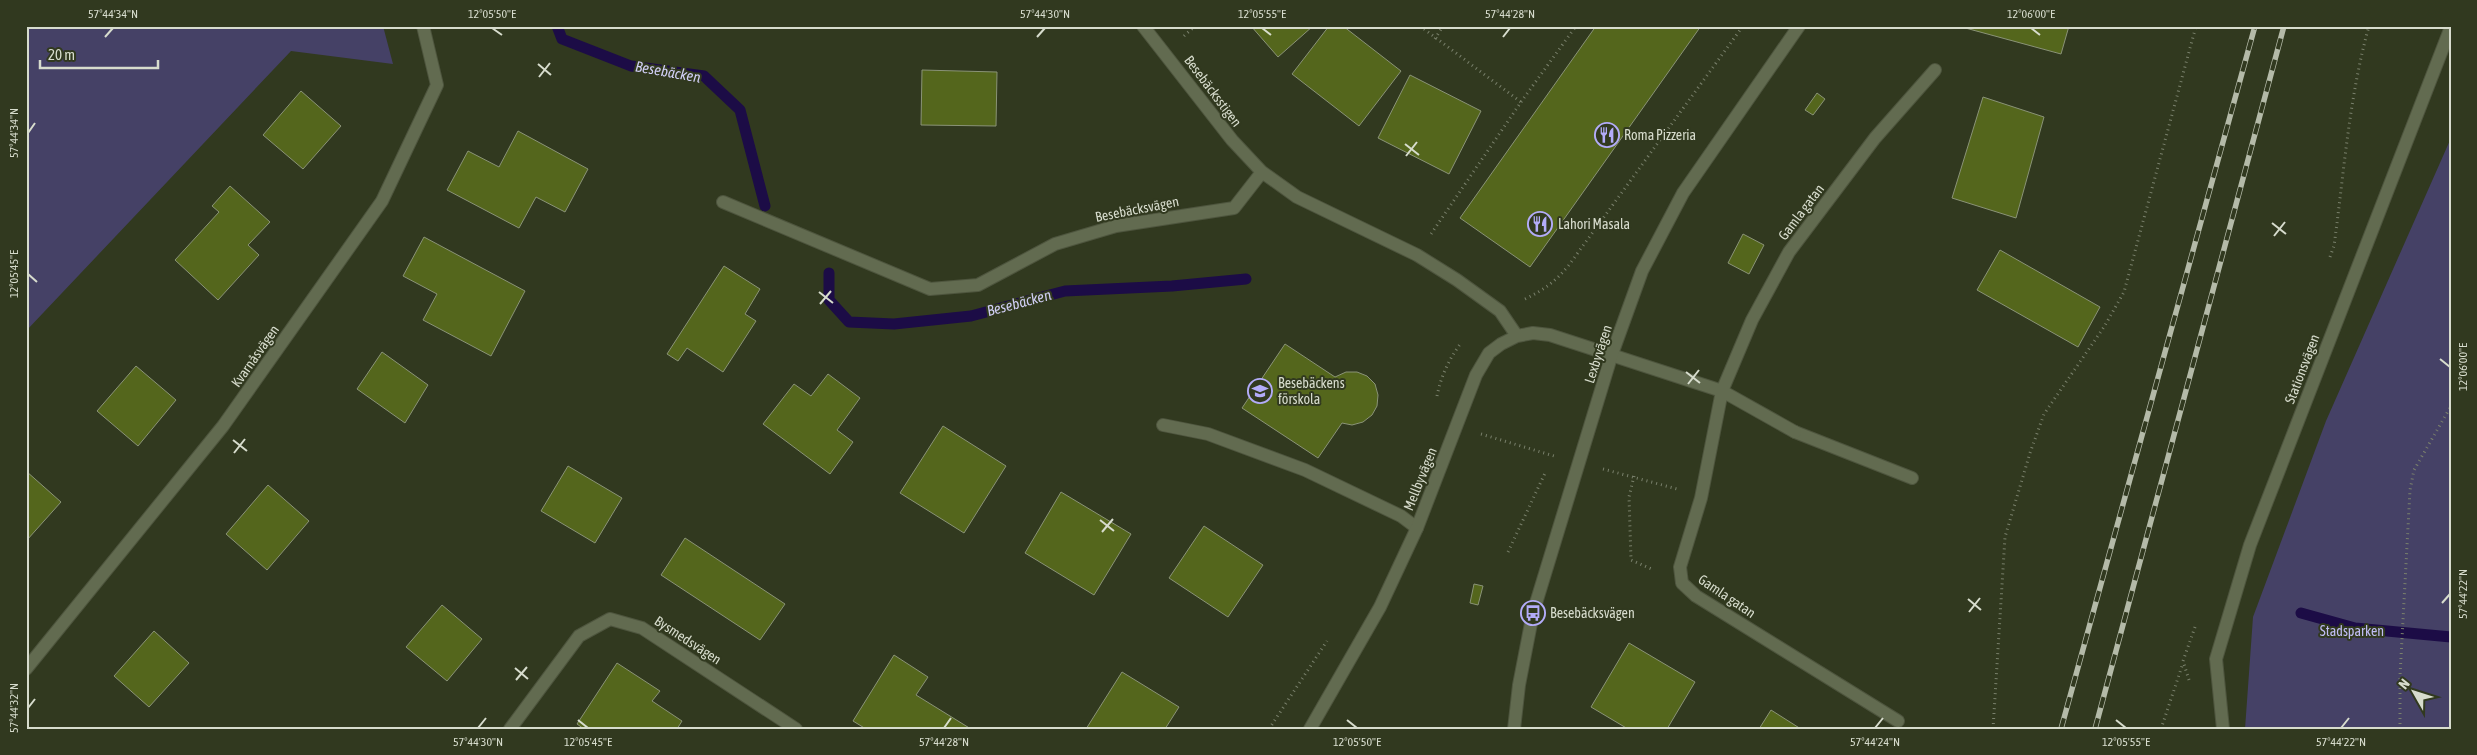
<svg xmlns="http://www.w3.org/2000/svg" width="2477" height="755" font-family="'Asap Condensed',sans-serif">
<rect width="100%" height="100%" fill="#31391f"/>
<path fill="#454166" d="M26 26H383L393 64 291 51 26 331Z
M2451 138V729H2245L2253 617 2326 421Z"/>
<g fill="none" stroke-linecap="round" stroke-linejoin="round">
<path stroke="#1c0c46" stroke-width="11" d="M557 26 562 39 631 66 704 76 740 110 765 206
M829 273V300L849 322 894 324 971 316 1065 291 1172 286 1246 279
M2301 613 2355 628 2451 637"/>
</g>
<path fill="#54661c" stroke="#8a9377" d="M1251 26H1313L1278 57Z
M1329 26H1343L1401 71 1359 126 1292 74Z
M1596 26H1701L1530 267 1460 218Z
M1958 26H2069L2061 54Z
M922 70 997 72 996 126 921 125Z
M1410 75 1481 111 1449 174 1378 138Z
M301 91 341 126 303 169 263 135Z
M1817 93 1825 99 1813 115 1805 110Z
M1983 97 2044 117 2016 218 1952 198Z
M518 131 588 169 565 212 536 197 519 228 447 190 468 151 499 167Z
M230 186 270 222 248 245 259 255 218 300 175 260 219 212 212 206Z
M1743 234 1764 245 1749 274 1728 263Z
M424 237 525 291 491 356 423 320 437 294 403 276Z
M2000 250 2100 307 2078 347 1977 290Z
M724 266 760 289 745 314 756 321 723 372 687 348 678 361 667 354Z
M1285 344 1335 377 1346 372H1357L1367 376 1375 384 1378 395 1377 406 1372 415 1363 422 1352 425 1342 423 1318 458 1242 408Z
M382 352 428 385 405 423 357 389Z
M136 366 176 400 138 446 97 411Z
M828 374 860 398 837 430 853 442 830 474 763 424 794 384 811 396Z
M943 426 1006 466 964 533 900 493Z
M568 466 622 498 595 543 541 511Z
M26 471 61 502 27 540 26 539Z
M268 485 309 521 267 570 226 534Z
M1061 492 1131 534 1094 595 1025 553Z
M1204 526 1263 565 1228 617 1169 578Z
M685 538 785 604 760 640 661 575Z
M1474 584 1483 586 1478 605 1470 603Z
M442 605 482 639 447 681 406 647Z
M154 631 189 663 149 707 114 676Z
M1629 643 1695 682 1667 729H1628L1591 707Z
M894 655 928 677 916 695 971 729H866L853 721Z
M617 663 660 691 652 701 682 721 677 729H584L577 724Z
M1122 672 1179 707 1165 729H1086Z
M1771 710 1801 729H1759Z"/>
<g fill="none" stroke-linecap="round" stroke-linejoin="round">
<defs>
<path id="service" d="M1163 425 1208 434 1305 470 1401 516 1417 528
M1795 432 1912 478"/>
<path id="minor" d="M1143 26 1232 140 1262 172
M723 202 930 289 978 285 1055 244 1116 226 1234 208 1262 172 1297 197 1417 255 1457 280 1500 311 1517 336
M26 669 223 426 382 201 437 85 423 26
M1898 721 1696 596 1682 583 1680 567 1701 498 1722 391 1752 320 1789 252 1875 138 1935 70
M510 729 579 636 610 619 642 628 796 729
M1310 729 1380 607 1417 528 1476 375 1489 353 1501 344 1517 336 1533 333 1550 335 1722 391 1795 432
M2223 729 2216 659 2250 545 2451 27"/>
<path id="tertiary" d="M1514 729 1519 685 1533 613 1612 354 1642 271 1683 193 1799 26"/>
</defs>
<use href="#service" stroke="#4e553e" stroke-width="14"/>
<use href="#minor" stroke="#4e553e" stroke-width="14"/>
<use href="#tertiary" stroke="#4e553e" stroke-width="14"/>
<path stroke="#7a816c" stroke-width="3" stroke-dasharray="1 4" stroke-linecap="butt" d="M1420 26 1521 102 1431 234
M1184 36 1195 26
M1435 39 1443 26
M1521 102 1576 26
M2330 257 2334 246C2344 173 2349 97 2369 26
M1525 299C1544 290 1556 281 1569 265L1743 26
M1437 396C1441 376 1449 359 1461 343
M1481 434 1554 456
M1603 469 1677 489
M1634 476 1629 497 1631 560 1654 570
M1508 552 1546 471
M2189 680 2183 661 2195 627
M1269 729 1327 641
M1993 729 2005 537 2030 453 2044 414 2104 327 2124 292 2196 26
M2161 729 2183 663
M2400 729V676L2410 490 2414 470 2451 406"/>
<use href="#service" stroke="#626b50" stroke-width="12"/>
<use href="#minor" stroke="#626b50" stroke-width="12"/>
<use href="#tertiary" stroke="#626b50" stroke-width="12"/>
<defs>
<path id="rail" d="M2061 729 2255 26
M2095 729 2284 26"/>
</defs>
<use href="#rail" stroke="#b4baa8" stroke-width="5.5"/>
<use href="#rail" stroke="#31391f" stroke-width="4" stroke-dasharray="11" stroke-linecap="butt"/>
</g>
<path fill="none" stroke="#d7dccd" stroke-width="2" d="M492 28 502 35M1262 28 1271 35M2031 28 2040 35M105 37 113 28M1037 37 1045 28M1503 37 1510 28M538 64 551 75M539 77 550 63M28 133 35 123M1405 144 1419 155M1406 156 1417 142M2272 223 2286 234M2274 236 2285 222M28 274 37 282M819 292 833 303M820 304 831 291M2440 359 2450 367M1686 372 1700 383M1688 384 1699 370M233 440 247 451M234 453 245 439M1100 520 1114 531M1102 532 1113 519M1968 599 1981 610M2442 603 2450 594M1969 612 1980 598M515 668 528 679M516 680 527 667M28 708 35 699M578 720 588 728M1347 720 1357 728M2116 720 2126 728M478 728 486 718M944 728 951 718M1875 728 1883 718M2341 728 2349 718"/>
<defs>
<symbol id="restaurant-ring" viewBox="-11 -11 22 22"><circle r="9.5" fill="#31391f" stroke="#b3acf9" stroke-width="1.5"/><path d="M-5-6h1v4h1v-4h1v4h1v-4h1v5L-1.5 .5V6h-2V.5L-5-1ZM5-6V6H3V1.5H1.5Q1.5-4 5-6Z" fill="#b3acf9"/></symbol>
<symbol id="school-ring" viewBox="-11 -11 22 22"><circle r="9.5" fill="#31391f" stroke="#b3acf9" stroke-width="1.5"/><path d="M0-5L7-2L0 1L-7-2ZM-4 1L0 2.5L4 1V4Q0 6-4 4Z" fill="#b3acf9"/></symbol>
<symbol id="bus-ring" viewBox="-11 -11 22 22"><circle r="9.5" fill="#31391f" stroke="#b3acf9" stroke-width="1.5"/><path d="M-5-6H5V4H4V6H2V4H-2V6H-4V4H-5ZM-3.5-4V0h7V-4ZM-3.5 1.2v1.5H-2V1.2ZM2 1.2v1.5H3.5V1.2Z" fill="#b3acf9"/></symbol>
</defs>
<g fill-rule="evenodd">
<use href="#restaurant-ring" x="1593" y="121" width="28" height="28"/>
<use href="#restaurant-ring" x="1526" y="210" width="28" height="28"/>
<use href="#school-ring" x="1246" y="377" width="28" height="28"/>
<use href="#bus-ring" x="1519" y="599" width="28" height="28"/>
</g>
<g text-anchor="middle" stroke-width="4" stroke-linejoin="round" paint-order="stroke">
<g font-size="14" fill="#d7dccd" stroke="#31391f">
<text transform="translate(1213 91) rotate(53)" y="5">Besebäcksstigen</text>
<text transform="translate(1137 209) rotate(-11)" y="5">Besebäcksvägen</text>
<text transform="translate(1801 212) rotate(-53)" y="5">Gamla gatan</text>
<text transform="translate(1598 354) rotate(-72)" y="5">Lexbyvägen</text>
<text transform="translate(255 356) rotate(-55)" y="5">Kvarnåsvägen</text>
<text transform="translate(2302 369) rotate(-69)" y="5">Stationsvägen</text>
<text transform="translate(1420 479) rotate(-68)" y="5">Mellbyvägen</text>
<text transform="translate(1727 596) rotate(34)" y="5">Gamla gatan</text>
<text transform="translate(688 640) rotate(33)" y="5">Bysmedsvägen</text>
</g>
<g font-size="14" fill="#d7dccd" stroke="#31391f" text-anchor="start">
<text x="1624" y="140">Roma Pizzeria</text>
<text x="1558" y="229">Lahori Masala</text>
<text x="1278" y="388">Besebäckens<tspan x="1278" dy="16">förskola</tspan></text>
<text x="1550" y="618">Besebäcksvägen</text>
</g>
<g font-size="14" fill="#c1bdf5" stroke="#31391f">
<text x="2352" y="636">Stadsparken</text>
</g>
<g font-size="15" font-style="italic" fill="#d0cef4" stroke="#31391f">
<text transform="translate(668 72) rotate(10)" y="5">Besebäcken</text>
<text transform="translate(1019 303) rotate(-15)" y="5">Besebäcken</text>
</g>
</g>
<rect width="2477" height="755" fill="none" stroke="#31391f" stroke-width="55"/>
<g transform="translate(2414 692) rotate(309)" stroke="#31391f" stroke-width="4" paint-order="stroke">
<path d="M0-4L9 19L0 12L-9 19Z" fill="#d7dccd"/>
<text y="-8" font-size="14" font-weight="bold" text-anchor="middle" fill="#d7dccd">N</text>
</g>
<path d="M40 60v8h118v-8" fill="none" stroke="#d7dccd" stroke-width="2.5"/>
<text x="48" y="60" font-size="15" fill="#d7dccd" stroke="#31391f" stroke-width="4" paint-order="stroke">20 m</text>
<rect x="28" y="28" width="2422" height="700" fill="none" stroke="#d7dccd" stroke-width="2"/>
<g font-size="12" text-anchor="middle" fill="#d7dccd">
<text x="113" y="18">57°44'34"N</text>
<text x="492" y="18">12°05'50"E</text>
<text x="1045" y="18">57°44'30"N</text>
<text x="1262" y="18">12°05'55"E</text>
<text x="1510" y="18">57°44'28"N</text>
<text x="2031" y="18">12°06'00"E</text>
<text transform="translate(14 133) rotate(-90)" y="4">57°44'34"N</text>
<text transform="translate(14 274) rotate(-90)" y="4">12°05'45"E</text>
<text transform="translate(2463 367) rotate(-90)" y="4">12°06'00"E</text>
<text transform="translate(2463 594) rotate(-90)" y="4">57°44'22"N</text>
<text transform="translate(14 708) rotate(-90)" y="4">57°44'32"N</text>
<text x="478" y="746">57°44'30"N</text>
<text x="588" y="746">12°05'45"E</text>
<text x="944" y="746">57°44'28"N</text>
<text x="1357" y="746">12°05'50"E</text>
<text x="1875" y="746">57°44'24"N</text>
<text x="2126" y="746">12°05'55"E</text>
<text x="2341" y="746">57°44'22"N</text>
</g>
</svg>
